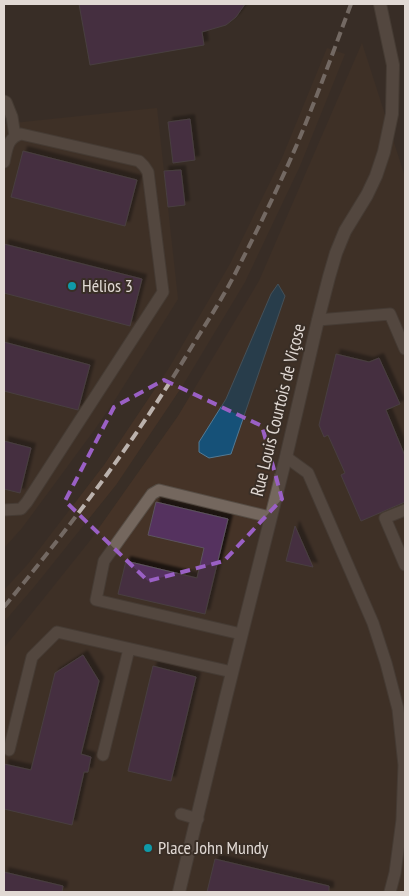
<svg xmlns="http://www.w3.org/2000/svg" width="409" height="896" font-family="'PT Sans Narrow',sans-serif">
<defs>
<filter id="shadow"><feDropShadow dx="4.5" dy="-4.5" stdDeviation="1" flood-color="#0009"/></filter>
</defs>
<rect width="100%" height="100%" fill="#392e26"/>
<path fill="#453327" d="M362 43 405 177V892H4V648L89 542 178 416 259 281Z
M327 48 345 54 300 166 245 282 183 385 116 485 34 587 4 622V590L28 564 104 465 169 368 230 264 282 158Z
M157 108 178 299 113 403 95 429 22 528 4 548V124Z"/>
<path fill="#165178" stroke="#537a94" d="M278 284 285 296 231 454 209 458 199 452V442L226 399 271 294Z"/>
<path fill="#54315f" stroke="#5c535f" filter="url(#shadow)" d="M79 4H245L236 17 226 25 202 32 204 45 90 65Z
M190 119 195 160 173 163 168 122Z
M23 151 137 180 125 226 11 197Z
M181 170 185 205 168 207 164 171Z
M4 244 142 279 130 326 4 293Z
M4 342 90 365 78 410 4 391Z
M336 354 369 362 379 358 400 404 386 410 405 456V502L361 521 341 475 345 473 328 435 324 437 319 425Z
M4 441 31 448 20 493 4 489Z
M156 502 228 519 205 614 118 594 126 561 197 578 204 548 148 535Z
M295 526 313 567 286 561Z
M83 655 99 681 81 754 91 757 88 772H84L72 825 4 809V764L31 770 55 673Z
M153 666 196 677 171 781 128 771Z
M215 859 329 886V892H207Z
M4 872 63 886 62 892H4Z"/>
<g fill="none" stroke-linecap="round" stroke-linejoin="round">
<defs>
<path id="lane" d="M4 101 6 102 12 117 15 136
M4 162C7 149 7 138 21 134L139 161 144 166 148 172 163 292 27 502 21 509 4 510
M318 320 390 314 405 349
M286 457 308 473 373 623 386 663 398 709 404 765 402 820 395 873 390 892
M405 510 385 518 405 565
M241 634 96 600 104 561 152 494 159 490 270 517
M9 750 32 657 57 632 232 672
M103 755 129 649
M181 814 198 819"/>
<path id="street" d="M179 892 226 697 286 457 318 320 329 277 336 253 345 231 367 195 376 176 384 152 392 114 393 65 380 4"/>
</defs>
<use href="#lane" stroke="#564d45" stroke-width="13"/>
<use href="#street" stroke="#564d45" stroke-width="14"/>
<use href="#lane" stroke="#74675e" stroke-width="11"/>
<use href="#street" stroke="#74675e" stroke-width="12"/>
<path stroke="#bbb2ad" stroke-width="4" stroke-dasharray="10 5" stroke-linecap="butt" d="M4 607C73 523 138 437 194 343 209 319 225 294 238 268 264 217 290 164 311 110 325 75 338 39 351 4"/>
</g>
<path d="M0 0H409V896H0ZM164 380 262 426 282 499 224 561 148 581 65 501 114 407Z" fill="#392e26" fill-opacity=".55" fill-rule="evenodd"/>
<path fill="none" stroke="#9a60c5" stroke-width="4" stroke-dasharray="10 6" stroke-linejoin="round" d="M164 380 262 426 282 499 224 561 148 581 65 501 114 407Z"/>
<g fill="#0f9aa8" stroke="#392e26" stroke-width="2">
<circle cx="72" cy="286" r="5"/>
<circle cx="148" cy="848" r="5"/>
</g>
<g text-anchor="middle" stroke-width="4" stroke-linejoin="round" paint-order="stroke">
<g font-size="18" fill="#e1d9d4" stroke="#392e26" text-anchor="start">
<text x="82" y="292">Hélios 3</text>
<text x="158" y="854">Place John Mundy</text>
</g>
<g font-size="18" fill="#e1d9d4" stroke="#392e26">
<text transform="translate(278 410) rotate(-76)" y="6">Rue Louis Courtois de Viçose</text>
</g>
</g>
<rect width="409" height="896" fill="none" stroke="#e1d9d4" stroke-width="10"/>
</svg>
